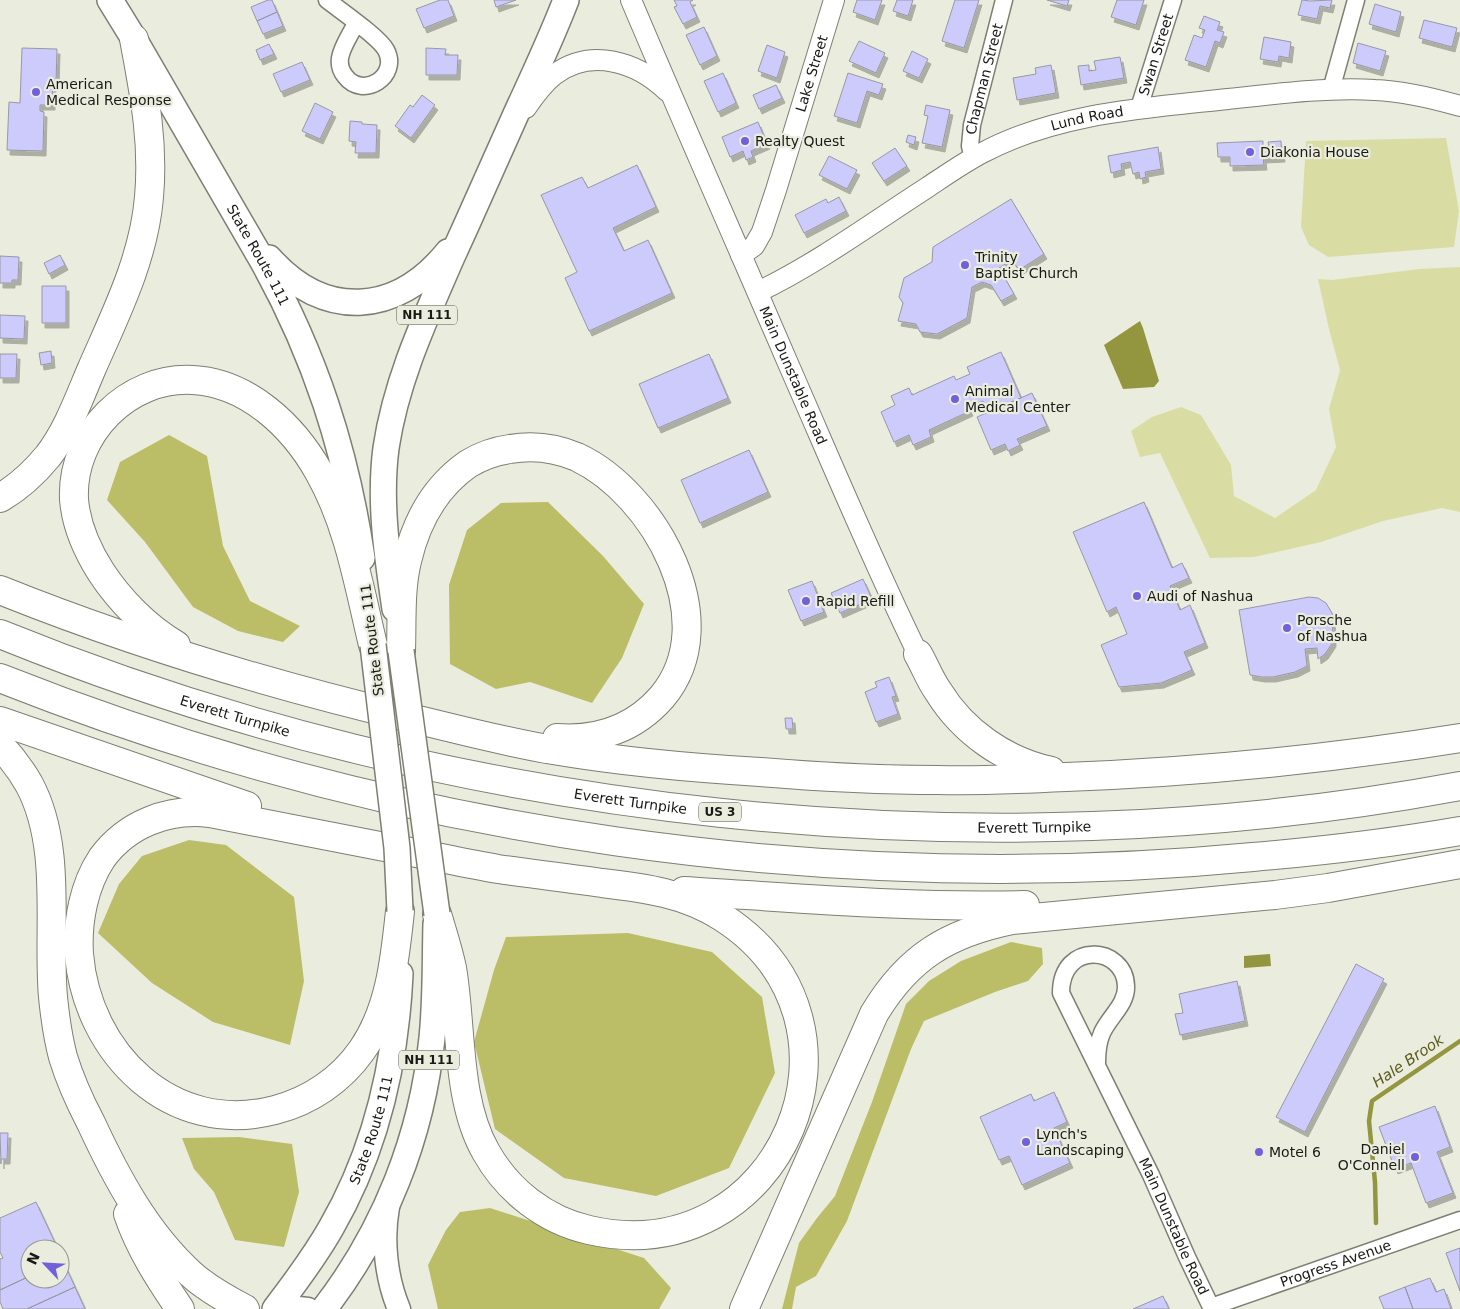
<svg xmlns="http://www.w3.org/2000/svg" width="1460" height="1309" font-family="'DejaVu Sans',sans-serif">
<defs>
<filter id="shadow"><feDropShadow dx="3" dy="5" stdDeviation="0" flood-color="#0004"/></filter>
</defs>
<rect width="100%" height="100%" fill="#eaecde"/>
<path fill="#dadda3" d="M1446 138 1459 211 1454 247 1328 257 1309 245 1301 227 1306 141Z
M1460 267V512L1442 508 1383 521 1321 542 1254 557 1210 558 1160 453 1140 457 1131 431 1152 417 1181 407 1201 415 1231 465 1234 496 1275 518 1316 490 1336 447 1329 409 1340 370 1329 329 1318 279 1332 280 1419 269Z"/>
<path fill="#bbbe67" d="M169 435 207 456 223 546 250 601 300 626 283 642 238 631 193 607 145 542 107 500 120 462Z
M548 502 603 556 644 604 622 658 592 703 530 682 496 689 450 664 449 585 467 530 501 503Z
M189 840 226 845 294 897 304 981 290 1045 213 1022 152 983 98 933 119 884 142 856Z
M628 933 712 952 762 997 775 1073 729 1168 656 1196 564 1178 495 1129 474 1042 494 970 506 937Z
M1011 942 1042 948 1043 964 1028 981 995 992 924 1021 911 1049 847 1221 816 1276 796 1287 792 1309H782L799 1243 817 1218 835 1196 872 1102 906 1004 929 981 961 961Z
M239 1137 292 1144 299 1192 284 1247 235 1240 214 1192 194 1169 182 1138Z
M490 1208 644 1258 671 1288 659 1309H438L428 1265 446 1230 460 1212Z"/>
<path fill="#94963f" d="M1140 321 1143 328 1159 381 1154 387 1123 389 1104 345Z
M1270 954 1271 966 1244 968V956Z"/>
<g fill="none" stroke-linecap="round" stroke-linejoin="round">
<path stroke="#94963f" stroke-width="4.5" d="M1376 1223 1375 1182 1369 1121 1372 1101 1460 1041"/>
</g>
<path fill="#cccbfb" stroke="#9898a5" filter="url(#shadow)" d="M268 0H272L277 12 257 21 251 7Z
M440 0H448L454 16 424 28 416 9Z
M494 0H516L496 7Z
M674 0H693L690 2 697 17 683 24 674 7 677 6Z
M857 0H882L875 20 853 12Z
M897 0H913L908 16 893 11Z
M955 0H979L964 48 942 41Z
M1047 0H1069L1067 6Z
M1117 0H1144L1136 25 1111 17Z
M1302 0 1310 1 1332 0 1330 8 1320 6 1317 19 1298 15Z
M1375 4 1401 12 1396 32 1369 24Z
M277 12 283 26 263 34 257 21Z
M1204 16 1220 22 1217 30 1224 32 1220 43 1215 41 1206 67 1185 60 1194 35 1202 38 1205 30 1199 28Z
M1424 20 1457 28 1452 47 1419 38Z
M704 27 717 56 700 65 686 35Z
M1264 37 1291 42 1289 58 1279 56 1278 62 1260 59Z
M859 41 885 53 876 73 849 61Z
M1358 43 1386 51 1380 71 1353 63Z
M269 44 274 54 260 60 256 50Z
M767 45 785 52 777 78 758 71Z
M22 48 57 49 56 82H53L52 105H40V111L44 112 43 151 7 150 9 102 20 103Z
M426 48 446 49 445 55H458L457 75H426Z
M912 51 928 59 919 78 903 71Z
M1120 57 1124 78 1081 85 1078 66 1089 65V71L1096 70 1094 61Z
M302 62 310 80 281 92 273 74Z
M1051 65 1056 93 1017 100 1013 78 1036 74 1035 68Z
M723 73 736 103 718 112 704 81Z
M848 73 883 84 879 95 867 91 857 123 834 116Z
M776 85 782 98 759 109 753 95Z
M422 95 435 105 411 138 395 126 410 105 413 107Z
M315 103 333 112 320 139 302 131Z
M926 105 950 110 942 147 922 143 928 116 924 115Z
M350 121 362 122V124L377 125 376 153H355L356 142 349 141Z
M758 122 767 144 751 151 753 157 746 160 743 151 730 157 722 137Z
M908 135 916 137 914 145 906 142Z
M1263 141V148H1269L1268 142 1281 141 1282 157 1263 158 1264 165 1230 166V157H1218L1217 143Z
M1158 147 1161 169 1145 172 1146 177 1140 179 1139 172 1133 174 1130 162 1121 164 1122 170 1111 173 1108 156Z
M895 148 907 166 884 181 872 163Z
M829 156 857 170 847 189 819 175Z
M637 165 656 207 613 228 624 251 648 240 672 293 589 331 565 278 577 272 541 195 582 177 588 188Z
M839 197 846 211 804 233 795 215 826 199 828 203Z
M1011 199 1044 254 1019 270 1012 260 999 268 1014 294 1001 301 991 285 982 282 972 287 967 318 937 334 920 332 916 324 898 321 903 303 899 297 904 278 932 262 933 247Z
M60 255 65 265 49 274 44 263Z
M0 256 19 257 18 280H12V283H0Z
M42 286H66V323H42Z
M0 315 25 316 24 339 0 338Z
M51 351 52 363 41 365 39 353Z
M1001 352 1021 398 988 412 983 401 968 407 970 411 929 430 931 437 913 445 909 435 894 442 881 412 895 405 891 396 909 388 912 395 954 376 956 380 970 374 967 367Z
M0 354H17L16 378H0Z
M709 354 728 398 658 428 639 384Z
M1032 393 1047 426 1017 439 1020 445 1008 451 1005 444 991 450 977 417Z
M749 450 768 492 700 523 681 480Z
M1144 502 1172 568 1182 563 1189 578 1170 586 1180 610 1190 605 1205 643 1184 652 1192 670 1161 683 1119 687 1101 645 1127 634 1116 607 1107 612 1073 532Z
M863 579 872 599 840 613 831 593Z
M812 581 824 612 801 621 788 590Z
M1309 597 1318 598 1326 603 1332 613 1333 642 1325 654 1318 659 1317 648 1305 649 1307 666 1295 672 1273 677H1262L1250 675 1239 610Z
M889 677 896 696 892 697 898 714 876 722 865 692 877 687 875 682Z
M785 718H792L793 729H786Z
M1356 964 1384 979 1305 1132 1276 1117Z
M1237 981 1245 1021 1180 1035 1175 1014 1183 1013 1179 994Z
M1054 1092 1067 1122 1054 1128 1070 1163 1022 1185 1009 1156 999 1160 980 1117 1031 1094 1034 1101Z
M1435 1106 1450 1147 1437 1152 1453 1193 1426 1203 1411 1163 1395 1169 1379 1127Z
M0 1133H8L7 1159H1V1164Z
M36 1202 58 1249H30V1276L0 1290V1259L3 1258 0 1252V1218Z
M1460 1248V1291L1446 1253Z
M63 1261 75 1287 27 1309H3L0 1302V1290L30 1276V1279H60V1262Z
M1430 1278 1436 1292 1444 1289 1451 1309H1413L1405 1287Z
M75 1287 85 1309H27Z
M1405 1287 1413 1309H1384L1379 1297Z
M1163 1296 1169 1309H1133Z"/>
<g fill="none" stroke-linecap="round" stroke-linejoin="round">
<defs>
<g id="minor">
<path d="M327 0C341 11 379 37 386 50 400 76 363 100 345 76 341 71 339 65 340 58 342 46 351 34 356 23"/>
<path d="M1331 90 1356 0"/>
<path id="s1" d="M1139 108 1173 0"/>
<path id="s2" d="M973 158 970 146 972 125 1004 0"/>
<path id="s3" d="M1097 1063C1097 1053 1098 1042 1102 1033 1109 1017 1127 1004 1126 986 1125 946 1061 940 1061 993L1151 1175 1187 1257 1212 1309"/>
<path id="s4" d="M1211 1307 1460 1220"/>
</g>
<g id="tertiary">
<path id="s5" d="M631 0C682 121 735 240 787 361 830 459 871 558 918 654"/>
<path d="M526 108C534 96 543 84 554 75 591 47 637 62 667 91"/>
<path id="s6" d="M741 255 754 246 762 232 776 190 834 0"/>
<path id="s7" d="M758 292C818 263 872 223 928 187 946 175 963 163 982 153 1057 113 1145 108 1228 99 1274 94 1328 87 1375 90 1404 91 1432 98 1460 106"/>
</g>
<path id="secondary" d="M388 1207C382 1240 386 1278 399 1309
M288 1309 298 1308 308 1309"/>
<g id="primary">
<path id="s8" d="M110 0 134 39 262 260C315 355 346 450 362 558"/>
<path d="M269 258C324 320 396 316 448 252"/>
<path d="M395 609C387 555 379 502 386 448 396 381 424 321 451 259 473 211 494 163 516 114 533 77 551 39 566 0"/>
<path id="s9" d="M275 1309C295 1283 315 1256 331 1228 376 1150 396 1062 400 974"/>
<path d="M324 1309C385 1230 422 1136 432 1038 436 1000 435 962 436 924"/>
</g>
<g id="motorway">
<path d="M0 498C19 487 34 473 48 456 68 430 79 398 92 368 116 313 144 258 149 197 154 141 144 93 134 39"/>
<path d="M0 590C132 643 268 684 406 717 457 729 508 743 559 751 625 762 693 768 760 772 820 777 879 780 939 780 981 781 1024 779 1066 777 1198 772 1329 759 1460 738"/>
<path id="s10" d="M0 634C453 818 979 876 1460 786"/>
<path d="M176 645C147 628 120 601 101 572 87 550 76 526 74 499 71 434 128 376 193 380 248 383 293 426 319 472 349 525 359 587 373 645"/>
<path d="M401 651C402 621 400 590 407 561 416 522 435 487 468 464 481 456 495 451 510 449 533 445 556 448 577 457 654 493 726 621 662 697 635 728 598 741 557 738"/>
<path d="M918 654C925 666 930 680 938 691 963 732 1005 761 1051 771"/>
<path d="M0 678C396 835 829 897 1253 857 1322 851 1391 843 1460 831"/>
<path d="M0 721 247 806"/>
<path d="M0 745C11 757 21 770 29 784 63 847 47 929 53 997 55 1017 58 1038 63 1057 70 1080 80 1102 91 1123 116 1177 146 1233 191 1274 206 1288 226 1299 245 1309"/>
<path d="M684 891C797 898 911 908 1025 905"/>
<path d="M400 911C395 959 390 1010 362 1050 341 1080 310 1101 275 1110 171 1137 87 1053 79 954 77 921 84 885 102 858 127 824 168 808 210 813 272 825 333 837 395 849 429 855 463 863 498 869 532 874 567 878 602 883 644 888 685 893 722 917 888 1023 780 1274 589 1230 545 1220 508 1191 486 1152 456 1100 462 1026 452 968 448 949 442 931 437 914"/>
<path d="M128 1214C140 1249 159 1278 180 1309"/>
<path d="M744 1309 874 1014C908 957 948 933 1012 920L1275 895 1328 888 1460 864"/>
</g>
</defs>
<use href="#minor" stroke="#7e7e72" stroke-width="19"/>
<use href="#tertiary" stroke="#7e7e72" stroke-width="22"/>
<use href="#secondary" stroke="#7e7e72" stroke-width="25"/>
<use href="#primary" stroke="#7e7e72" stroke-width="28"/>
<use href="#motorway" stroke="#7e7e72" stroke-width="30"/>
<use href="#minor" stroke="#fff" stroke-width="16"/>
<use href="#tertiary" stroke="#fff" stroke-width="20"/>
<use href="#secondary" stroke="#fff" stroke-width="22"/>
<use href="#primary" stroke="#fff" stroke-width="25"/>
<use href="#motorway" stroke="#fff" stroke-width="28"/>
<defs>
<path id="primary-bridge" d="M373 645 397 848 400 911
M401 651 437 914"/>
</defs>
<use href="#primary-bridge" stroke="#7e7e72" stroke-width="28" stroke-linecap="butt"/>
<use href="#primary-bridge" stroke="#fff" stroke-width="25"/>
</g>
<g fill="#7260db" stroke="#eaecde" stroke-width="2">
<circle cx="36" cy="92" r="5"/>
<circle cx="745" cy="141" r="5"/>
<circle cx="1250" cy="152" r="5"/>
<circle cx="965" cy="265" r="5"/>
<circle cx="955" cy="399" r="5"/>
<circle cx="1137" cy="596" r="5"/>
<circle cx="806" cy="601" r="5"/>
<circle cx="1287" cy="628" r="5"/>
<circle cx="1026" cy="1142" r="5"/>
<circle cx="1259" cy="1152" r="5"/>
<circle cx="1415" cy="1157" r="5"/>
</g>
<g text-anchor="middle" stroke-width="4.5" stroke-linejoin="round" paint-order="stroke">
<g fill="#eaecde" stroke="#585851" stroke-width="1">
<rect x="397" y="305.5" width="60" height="19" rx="4"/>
<rect x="699" y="802.5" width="42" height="19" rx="4"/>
<rect x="399" y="1050.5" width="60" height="19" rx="4"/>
</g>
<g font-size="12" font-weight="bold" fill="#191915">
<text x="427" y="319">NH 111</text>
<text x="720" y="816">US 3</text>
<text x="429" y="1064">NH 111</text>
</g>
<g font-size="14" fill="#191915" stroke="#eaecde">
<text dy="5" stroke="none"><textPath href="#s1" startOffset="56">Swan Street</textPath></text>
<text dy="5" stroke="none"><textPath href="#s6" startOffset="198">Lake Street</textPath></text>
<text dy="5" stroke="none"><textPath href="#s2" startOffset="81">Chapman Street</textPath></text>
<text dy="5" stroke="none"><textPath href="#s7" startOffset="375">Lund Road</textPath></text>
<text dy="5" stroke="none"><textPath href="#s8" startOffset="295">State Route 111</textPath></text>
<text dy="5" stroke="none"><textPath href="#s5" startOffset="409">Main Dunstable Road</textPath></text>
<text transform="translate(372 640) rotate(-97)" y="5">State Route 111</text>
<text dy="5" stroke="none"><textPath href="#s10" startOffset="249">Everett Turnpike</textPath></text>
<text dy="5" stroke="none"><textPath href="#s10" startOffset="654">Everett Turnpike</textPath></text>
<text dy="5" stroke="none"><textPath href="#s10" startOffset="1059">Everett Turnpike</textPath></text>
<text dy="5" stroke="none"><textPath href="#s9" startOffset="205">State Route 111</textPath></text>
<text dy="5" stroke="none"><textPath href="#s3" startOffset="450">Main Dunstable Road</textPath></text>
<text dy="5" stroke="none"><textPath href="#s4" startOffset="132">Progress Avenue</textPath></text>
</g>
<g font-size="14" fill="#191915" stroke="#eaecde" text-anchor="start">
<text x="46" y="89">American<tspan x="46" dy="16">Medical Response</tspan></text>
<text x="755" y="146">Realty Quest</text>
<text x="1260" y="157">Diakonia House</text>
<text x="975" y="262">Trinity<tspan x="975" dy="16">Baptist Church</tspan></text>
<text x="965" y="396">Animal<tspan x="965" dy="16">Medical Center</tspan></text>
<text x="1147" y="601">Audi of Nashua</text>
<text x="816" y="606">Rapid Refill</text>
<text x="1297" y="625">Porsche<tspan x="1297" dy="16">of Nashua</tspan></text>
<text x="1036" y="1139">Lynch's<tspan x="1036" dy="16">Landscaping</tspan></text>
<text x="1405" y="1154" text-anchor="end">Daniel<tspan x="1405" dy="16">O'Connell</tspan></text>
<text x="1269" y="1157">Motel 6</text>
</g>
<g font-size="15" font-style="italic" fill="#5b5c1d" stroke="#eaecde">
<text transform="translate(1408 1061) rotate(-34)" y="5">Hale Brook</text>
</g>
</g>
<g transform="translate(45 1264) rotate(295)"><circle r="24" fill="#eaecde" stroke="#96988e"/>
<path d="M0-4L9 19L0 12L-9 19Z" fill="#7260db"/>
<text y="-8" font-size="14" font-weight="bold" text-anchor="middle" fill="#191915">N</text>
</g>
</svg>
